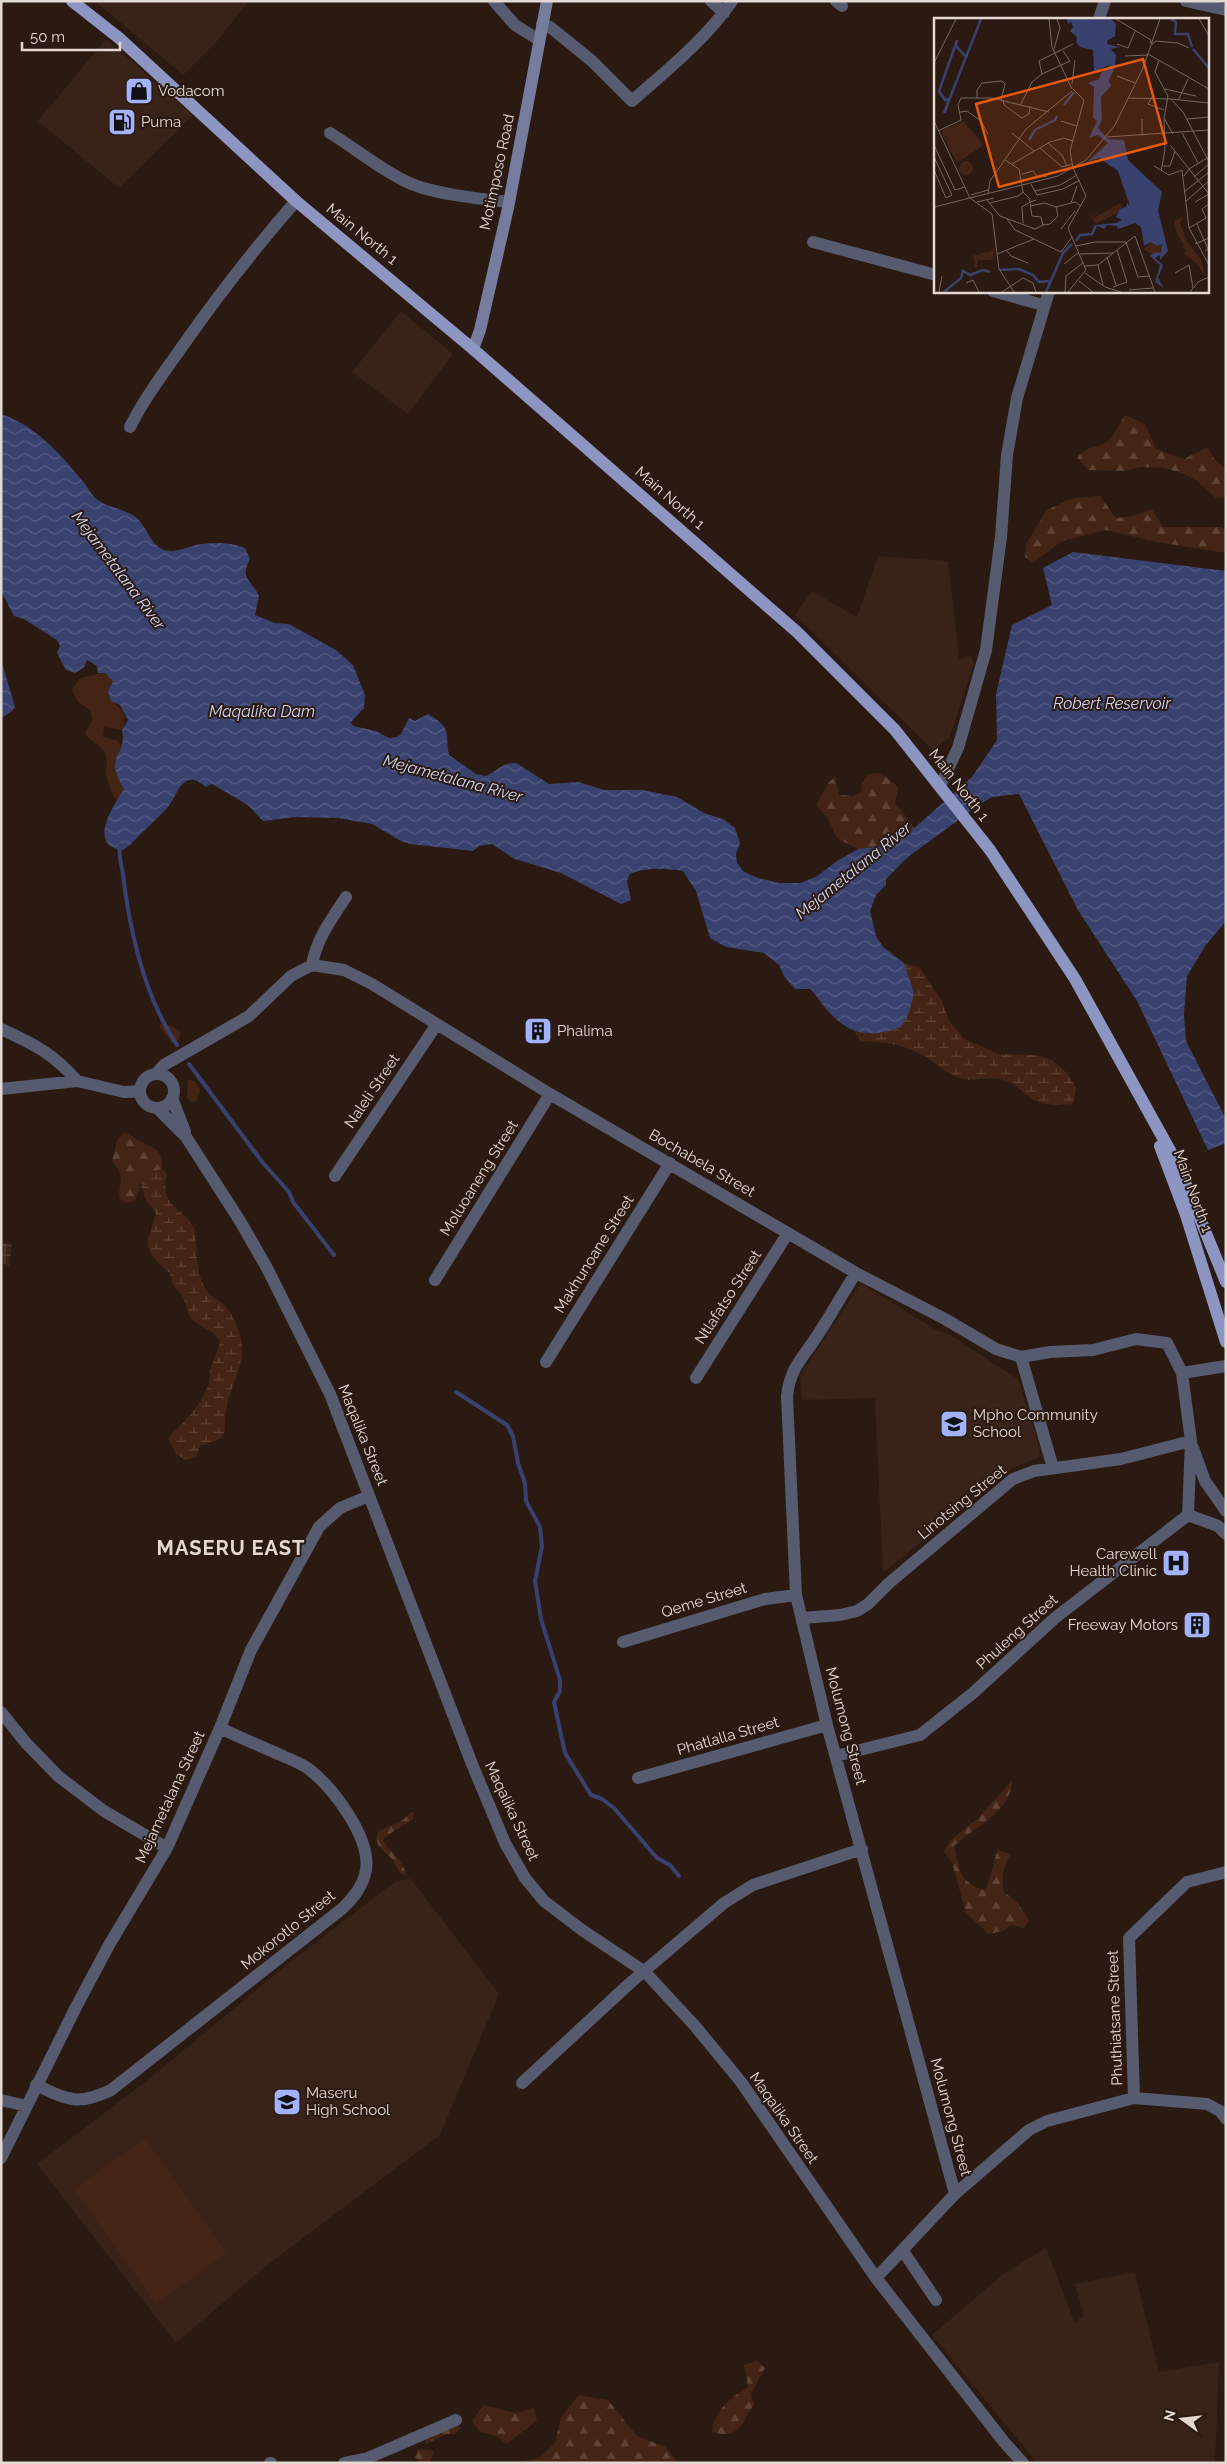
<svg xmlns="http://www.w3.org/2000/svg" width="1227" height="2464" font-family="Raleway,sans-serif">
<defs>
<pattern id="industrial-grid" width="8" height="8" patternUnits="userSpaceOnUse" patternTransform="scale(1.25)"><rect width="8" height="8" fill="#392217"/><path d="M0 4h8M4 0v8" fill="none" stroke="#564138"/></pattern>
<pattern id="forest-firs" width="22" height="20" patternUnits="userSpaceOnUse" patternTransform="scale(1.25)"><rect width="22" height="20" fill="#442414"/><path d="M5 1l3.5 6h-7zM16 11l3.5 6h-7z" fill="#5f4335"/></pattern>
<pattern id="wetland-marsh" width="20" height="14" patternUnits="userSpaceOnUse" patternTransform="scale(1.25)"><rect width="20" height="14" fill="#442414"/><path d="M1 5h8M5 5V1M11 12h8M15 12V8" fill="none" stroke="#5f4335"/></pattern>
<pattern id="water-waves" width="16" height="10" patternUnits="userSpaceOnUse" patternTransform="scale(1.25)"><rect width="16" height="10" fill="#39416e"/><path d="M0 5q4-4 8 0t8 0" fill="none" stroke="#565c82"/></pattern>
</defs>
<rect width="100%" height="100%" fill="#2b1a12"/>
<path fill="#392217" d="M95 1H249L217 41 183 75Z
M106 39 193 115 119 188 38 121Z
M401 311 453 354 408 414 352 372Z
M878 556 948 561 959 658 961 659 971 656 974 663 950 737 933 750 795 615 812 591 857 617Z
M861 1283 936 1330 947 1333 1018 1379 1040 1448 1039 1458 1012 1468 883 1573 875 1398 802 1400 800 1375Z
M411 1879 499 1994 440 2135 266 2266 176 2343 37 2164 144 2083 290 1962 396 1881Z
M1046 2248 1075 2324 1084 2315 1075 2284 1135 2272 1159 2372 1219 2362 1215 2463H1037L932 2335 1003 2274Z"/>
<path fill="url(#industrial-grid)" d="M1 1243 12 1245 9 1265 1 1263Z"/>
<path fill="#442414" d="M105 673 114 681 111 701C122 707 129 718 122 730L104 727 103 737 117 740 121 746 114 763 124 789 118 799 114 797C111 790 106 778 106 771 106 763 109 759 104 752 100 744 90 742 85 733L92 720 90 710 77 701 72 690 80 678Z
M161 1024 170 1025 181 1032 178 1041 172 1043 159 1027Z
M188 1079 195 1082 200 1090 197 1100 192 1102 187 1098Z
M145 2138 227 2253 156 2304 74 2189Z"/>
<path fill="url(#forest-firs)" d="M1125 415 1145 424 1156 449 1184 459 1207 447 1215 460 1226 468V497L1216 498 1197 481 1182 473 1164 468 1141 467 1125 471 1089 470 1077 458C1089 443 1093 451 1107 442 1114 436 1120 423 1125 415Z
M1100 496 1116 518 1134 516 1152 509 1163 527H1221L1226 529V553L1157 542 1106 530 1062 541 1033 563 1025 557 1026 544 1047 510 1073 498Z
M881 773 898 787 895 802 915 829 895 845 858 849 838 839 827 817 816 805 829 782 835 777 839 795 854 796 861 792 862 783 868 774Z
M124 1132 157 1150 162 1158V1169L137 1176 140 1187 135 1201 126 1203 120 1199C117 1190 124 1180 119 1171 118 1168 114 1165 112 1161L117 1140Z
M1012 1781C1011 1812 974 1827 954 1846 959 1868 960 1884 985 1890 992 1877 992 1863 998 1850L1011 1855C1003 1868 1001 1877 1004 1892L1018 1903 1029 1921 1023 1928 1012 1925 1003 1931 989 1934 966 1913 952 1862 944 1852 950 1841 978 1818Z
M411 1812H414L413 1819 385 1837 383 1841C391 1853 405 1862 406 1876 396 1872 397 1865 391 1858 383 1850 372 1844 379 1831L403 1820Z
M757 2361 765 2368 751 2394 754 2404C742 2423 739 2440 712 2432 715 2410 730 2398 748 2387L744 2365Z
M579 2395 608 2400 637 2436 666 2447 678 2463H516L539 2458 555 2443 561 2417Z
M483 2405 516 2413 534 2408 537 2421 506 2444 496 2436 480 2432 472 2422Z
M456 2424 461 2428 454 2434H446L426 2444 424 2438Z
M418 2449 434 2451 430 2463H421L415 2457Z"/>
<path fill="url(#wetland-marsh)" d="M904 963 919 967 942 1001 949 1021 965 1039 999 1054 1036 1055 1052 1060 1067 1073 1076 1087 1073 1104C1061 1105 1044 1106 1032 1099 1023 1093 1015 1083 1004 1080 988 1075 974 1083 959 1078 946 1073 938 1065 927 1058 902 1043 889 1043 861 1041L854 1031 872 1034 914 993Z
M162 1169 167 1174C159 1207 182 1206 194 1228 196 1232 195 1239 196 1243 197 1260 197 1276 207 1291 210 1296 217 1299 222 1303 232 1312 238 1326 241 1339 246 1365 232 1381 227 1405 221 1434 235 1436 200 1446L196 1457 186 1460 176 1454 168 1438C183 1422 200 1408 208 1386 210 1381 209 1375 210 1370 212 1360 218 1353 220 1341 213 1329 208 1332 198 1324 183 1313 188 1303 181 1294 173 1285 172 1286 170 1273 139 1247 147 1247 156 1212L147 1202 137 1176Z"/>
<path fill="url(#water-waves)" d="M1 414C37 426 62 456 85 484 88 488 91 493 94 497 107 509 126 508 138 519 147 528 150 543 162 549 173 554 185 548 196 545 211 542 231 542 245 548L250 559C239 579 252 580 259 596L255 615 275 623 289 624 336 650 353 665 365 695 364 708 351 722 353 726 376 731 389 738 397 737 401 734 409 718 415 721 428 714C452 728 445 732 449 755L476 774 486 776 506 764 516 763 549 784 579 782 604 790H642L677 797 704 813 723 819 735 828 740 843 736 854 737 863 743 871 758 878 779 883H800L816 877 837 861 858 849 895 845 972 777 997 740 996 694 1012 625 1052 605 1043 568 1073 552 1226 571V921L1206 945 1187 976 1184 1014 1186 1041 1226 1119V1143L1208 1150 1137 1001 1078 910 1019 794 992 797 979 805 908 857 886 879V885L876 895 870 911 876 936 883 947 904 963 914 993 909 1013 901 1027C870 1038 850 1036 827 1010 821 1003 817 996 810 989H795L784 976 779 965 764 953 726 947 710 938 696 891 683 871C666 868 646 867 630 874L627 881 631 900 621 904 561 873 515 859 492 844 479 846 473 851 411 844 401 841 372 824 338 818 295 817 263 821 248 805 212 784 206 787C182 766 178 796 167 808 155 821 142 832 130 845L123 850C86 846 114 805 124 789 102 753 128 757 122 730L128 720 120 705 111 701 108 692 113 681 105 673H98L97 666 87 660 84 667 75 673 66 670 57 653 60 646 57 640 24 619 14 616 2 593Z
M1 659 15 707 11 712 1 718Z"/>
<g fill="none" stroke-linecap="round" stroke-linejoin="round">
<path stroke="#39416e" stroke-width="4" d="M120 845C118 854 122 866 123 875 130 933 144 996 177 1045
M189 1064 263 1163 289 1192 293 1202 334 1255
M456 1392 507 1425 513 1436 518 1463 525 1483 526 1501 540 1527 542 1546 535 1581 541 1619 560 1680V1691L554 1702 565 1753 591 1795 602 1799 614 1808 657 1858 670 1865 679 1876"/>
<path stroke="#565b6f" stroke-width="12" d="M494 1 515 25 539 40
M711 1 724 13
M836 1 842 6
M1186 1 1226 10
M1099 19 1105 1
M542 24 550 27 592 61 632 101C667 70 705 40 732 1
M330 133C356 149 380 169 407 182 432 194 481 199 509 202
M813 242 936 275
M993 291 1043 305
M130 427C145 397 165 371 184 344 219 294 256 247 296 201
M940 786 958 748 986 650 1001 537 1007 455 1017 398 1049 291
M312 965C316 940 332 918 346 897
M1 1029C34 1044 54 1054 77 1081
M156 1074 164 1065 249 1016 291 976 312 965 344 970 372 984 550 1094 856 1273 945 1319 996 1349 1021 1357 1050 1352 1093 1350 1136 1339 1167 1343 1182 1373 1226 1366
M140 1091a17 17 0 1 1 34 0a17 17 0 1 1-34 0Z
M1 1089 77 1081 124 1092 140 1091
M172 1098 185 1132
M157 1108 186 1137 240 1221 267 1268 330 1394 472 1764 505 1843 525 1878 544 1901 582 1930 645 1972 695 2026 741 2082 876 2278 1004 2442 1023 2463
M335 1176 437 1024
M856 1273C842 1294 830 1317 815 1339 801 1360 790 1369 787 1396L796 1595 827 1725 955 2194
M435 1280 550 1094
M1021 1357 1053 1468
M546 1362 670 1163
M696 1378 788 1233
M1193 1448 1205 1481 1226 1511
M1188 1515 1218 1526 1226 1534
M802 1618 840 1615 857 1611 868 1604 889 1583 1013 1479 1034 1471 1121 1459 1191 1441
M623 1642 765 1599 796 1595
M1 1712 26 1743 58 1776 104 1811 167 1848
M836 1756 920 1735 973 1693 1055 1618 1188 1515 1191 1441 1182 1373
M638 1778 827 1725
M522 2083 629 1984 724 1903 753 1885 862 1849
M36 2085C68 2100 78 2106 111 2090L343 1908C354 1897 363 1886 366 1870 371 1838 334 1789 310 1770 303 1764 291 1760 283 1756 262 1747 241 1738 220 1728
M1134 2098 1129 1938 1187 1882 1226 1872
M1 2100 27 2106
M1 2158 76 2007 109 1945 167 1848 220 1728 251 1650 319 1527 340 1508 369 1496
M903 2251 936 2300
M876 2278 955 2194 1029 2130 1047 2121 1134 2098 1207 2104 1220 2111 1226 2119
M270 2463H271
M344 2463 368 2458 456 2420"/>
<path stroke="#757c9e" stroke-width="12" d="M473 349 480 330 508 208 547 1"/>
<path stroke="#8d96c2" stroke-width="12" d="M72 1 119 38 296 201 473 349 797 632 895 730 990 850 1075 979 1178 1165 1226 1282
M1160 1146 1186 1215 1226 1342"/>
</g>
<defs>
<symbol id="shop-square" viewBox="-11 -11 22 22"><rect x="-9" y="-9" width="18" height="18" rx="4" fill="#a3b2fd" stroke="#2b1a12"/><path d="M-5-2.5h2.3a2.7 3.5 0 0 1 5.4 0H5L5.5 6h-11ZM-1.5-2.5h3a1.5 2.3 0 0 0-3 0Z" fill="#111"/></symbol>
<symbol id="fuel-square" viewBox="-11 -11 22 22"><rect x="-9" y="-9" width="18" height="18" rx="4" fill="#a3b2fd" stroke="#2b1a12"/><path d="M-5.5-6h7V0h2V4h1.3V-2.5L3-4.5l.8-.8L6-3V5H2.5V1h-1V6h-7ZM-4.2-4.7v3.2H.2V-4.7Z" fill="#111"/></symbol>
<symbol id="building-square" viewBox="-11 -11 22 22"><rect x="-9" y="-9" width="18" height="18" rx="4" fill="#a3b2fd" stroke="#2b1a12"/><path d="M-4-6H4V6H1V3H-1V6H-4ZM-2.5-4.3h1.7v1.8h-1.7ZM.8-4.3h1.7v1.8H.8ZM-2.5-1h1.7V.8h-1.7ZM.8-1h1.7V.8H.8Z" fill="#111"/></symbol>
<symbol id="school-square" viewBox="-11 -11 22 22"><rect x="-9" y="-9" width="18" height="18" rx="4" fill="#a3b2fd" stroke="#2b1a12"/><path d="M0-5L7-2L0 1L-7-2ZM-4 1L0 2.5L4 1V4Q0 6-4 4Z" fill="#111"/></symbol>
<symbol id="hospital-square" viewBox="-11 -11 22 22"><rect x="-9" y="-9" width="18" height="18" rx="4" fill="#a3b2fd" stroke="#2b1a12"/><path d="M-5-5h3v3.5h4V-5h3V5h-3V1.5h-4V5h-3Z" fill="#111"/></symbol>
</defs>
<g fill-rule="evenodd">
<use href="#shop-square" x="123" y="75" width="32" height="32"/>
<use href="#fuel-square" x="106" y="106" width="32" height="32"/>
<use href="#building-square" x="522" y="1015" width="32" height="32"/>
<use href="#school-square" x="938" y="1408" width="32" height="32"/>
<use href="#hospital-square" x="1160" y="1547" width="32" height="32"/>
<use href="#building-square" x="1181" y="1609" width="32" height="32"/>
<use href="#school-square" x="271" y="2086" width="32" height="32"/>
</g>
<g text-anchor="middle" stroke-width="4" stroke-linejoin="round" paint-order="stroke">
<g font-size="15" fill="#e4d8d3" stroke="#2b1a12" text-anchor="start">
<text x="158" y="96">Vodacom</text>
<text x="141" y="127">Puma</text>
<text x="557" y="1036">Phalima</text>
<text x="973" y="1420">Mpho Community<tspan x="973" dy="17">School</tspan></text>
<text x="1157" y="1559" text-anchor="end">Carewell<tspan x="1157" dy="17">Health Clinic</tspan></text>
<text x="1178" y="1630" text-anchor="end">Freeway Motors</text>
<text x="306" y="2098">Maseru<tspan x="306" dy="17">High School</tspan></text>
</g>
<g font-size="15" fill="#e4d8d3" stroke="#2b1a12">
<text transform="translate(497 172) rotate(-78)" y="5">Motimposo Road</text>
<text transform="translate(362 234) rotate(39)" y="5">Main North 1</text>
<text transform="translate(670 498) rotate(41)" y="5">Main North 1</text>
<text transform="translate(959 785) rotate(52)" y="5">Main North 1</text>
<text transform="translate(372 1091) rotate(-56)" y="5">Naleli Street</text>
<text transform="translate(702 1163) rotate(30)" y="5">Bochabela Street</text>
<text transform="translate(479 1178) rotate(-58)" y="5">Moluoaneng Street</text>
<text transform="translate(1193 1191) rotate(70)" y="5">Main North 1</text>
<text transform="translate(594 1254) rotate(-58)" y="5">Makhunoane Street</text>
<text transform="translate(728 1297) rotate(-57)" y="5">Ntlafatso Street</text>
<text transform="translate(363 1435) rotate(68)" y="5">Maqalika Street</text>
<text transform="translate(962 1502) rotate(-39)" y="5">Linotsing Street</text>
<text transform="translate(704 1600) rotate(-17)" y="5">Qeme Street</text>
<text transform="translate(1017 1632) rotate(-42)" y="5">Phuleng Street</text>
<text transform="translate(846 1726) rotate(75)" y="5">Molumong Street</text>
<text transform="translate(728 1736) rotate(-16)" y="5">Phatlalla Street</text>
<text transform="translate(170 1797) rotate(-65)" y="5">Mejametalana Street</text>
<text transform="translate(512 1811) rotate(65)" y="5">Maqalika Street</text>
<text transform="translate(288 1930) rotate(-39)" y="5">Mokorotlo Street</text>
<text transform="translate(1115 2018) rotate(-92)" y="5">Phuthiatsane Street</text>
<text transform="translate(951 2117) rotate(75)" y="5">Molumong Street</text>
<text transform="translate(784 2118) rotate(55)" y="5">Maqalika Street</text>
</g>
<g font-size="16" font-style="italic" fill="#d1d8f7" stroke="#2b1a12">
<text transform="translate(119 570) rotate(53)" y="6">Mejametalana River</text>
<text x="1112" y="709">Robert Reservoir</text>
<text x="262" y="717">Maqalika Dam</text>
<text transform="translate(453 778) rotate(15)" y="6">Mejametalana River</text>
<text transform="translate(853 870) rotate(-39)" y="6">Mejametalana River</text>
</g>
<g font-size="20" font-weight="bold" letter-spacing="1" fill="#e4d8d3" stroke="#2b1a12">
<text x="231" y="1555">MASERU EAST</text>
</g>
</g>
<g transform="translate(934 18)">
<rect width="275" height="275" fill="#2b1a12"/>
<path d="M29 103 50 127 23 145 7 113ZM25 150a7 7 0 1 1 14 0a7 7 0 1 1-14 0ZM250 199 246 205 253 224 267 241 272 259 262 245 250 236 252 232 248 229 250 227 243 217 240 202Z" fill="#442414"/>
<path d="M186 185 188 190 183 195 162 206 154 194 160 200ZM61 228 59 242H44L43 251H57L48 255 49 253 41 250 39 236 50 239 44 236 56 234Z" fill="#442414"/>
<path d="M217 224 228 225 227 235 217 236 210 231Z" fill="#442414"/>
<path d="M133 1H177L182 6 181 18 173 23V26L185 29 177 31 182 37 181 49 175 62 177 68 167 79 168 102 164 110 174 121 190 122 194 142 228 174 224 192 234 233 226 242V237L221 240 229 247 224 260 230 270 221 264 226 247 216 238 221 234 227 235 228 226 223 228 217 224 210 228 207 209 201 205 184 211 183 208 173 207 170 211 161 207 182 205 188 202 182 199 186 191 192 189 193 185 196 188 184 153 165 140 153 144 174 125 164 117 155 120 163 103 159 100 160 69 154 65 165 61 168 54 177 46 160 54 159 32 146 29 142 24 143 19 136 13 139 9 137 4 134 6Z" fill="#39416e"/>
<path fill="none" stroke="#39416e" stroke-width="2.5" d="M237 1 242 4 241 16H254L258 29M21 28 23 22 22 28 32 39M259 31 275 50M16 81 11 82 5 73 21 28M130 87 140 74M12 90 11 95 14 84M10 95 47 1M95 122 101 112 121 102 123 98M142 223 146 217 158 216 162 207M66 252 85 251 99 257 105 264 115 263M10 274 27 260 29 253 36 257 49 252 56 254M112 274 129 235 138 226"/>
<path fill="none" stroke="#75665f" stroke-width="1" d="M115 1 118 29 138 71M182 1 217 22 216 25M265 1 275 18M183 26 194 30 201 13M218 27 221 23 244 25 255 30M120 31 126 10 123 1M214 36 275 71M191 38 214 37M225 42 221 54 234 78 230 100 239 116M0 45 22 1M108 56 105 43 139 26M183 58 201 65M138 66 141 42M231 71 262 78M218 79 214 86 230 92M43 80V72L48 65 68 63 71 66 67 82M194 80 237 81 249 94 275 144M237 81 275 85M245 81 254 61M69 82 70 87 88 100 95 96 96 88M87 86 98 64 108 56 136 43 129 33M26 94 33 93 47 103 54 116M253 101 275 99M0 103 36 180 58 196 65 251 80 274M127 103 143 108M4 113 27 102 24 87 27 80H58L115 94M78 115 100 133M248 115 264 145M208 118V101M173 119 275 112M114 125 128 137 133 148M0 127 21 172 31 169M236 127 275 176M106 130 128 149 138 146M0 139 18 177 12 180M71 142 85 151 89 174 95 180 96 184 88 189 89 205M78 146 116 124 130 120 139 123M220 148 235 157 248 152 255 210 275 247M228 148H236L241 133M139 150 136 133 150 82 139 71M0 152 12 180M227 153 231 132 230 101M88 156 99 153 105 160M250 158 255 151 273 140M260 159 275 146M88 162 113 158M97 166 103 177 129 171 146 162M101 173 126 167 143 157M250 174 275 154M54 176 56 163 92 111 138 73M37 177 54 172M53 182 66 198 101 211 109 207 107 199 98 198 96 184 102 182M252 183 275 163M43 184 60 180M261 184 275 176M56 185 84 178 89 174M137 185 143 168M96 188 111 185 122 189 141 184 147 188M0 189 124 158 152 142 181 107 209 50 226 1M73 201 81 212 127 234 138 219M263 206 274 231 271 233M109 207 116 206 124 198 122 189M255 210 272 200 268 191 275 186M127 211 141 193M192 224 204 259 215 258M261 226 275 220M142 228 161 224H192M72 232 77 238 94 245M63 236 100 221M146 236 179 235M173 239 182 267M130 246 145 234M164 247 169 267M151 248 164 247 201 218 221 274M151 255 171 269 187 274M241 255 255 247 259 270M145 263 159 274M32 265 39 262 45 274M179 269 193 264 183 232M195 272 219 270M5 274 8 258M68 274 89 260 99 265 102 274M131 274 132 258 150 244M134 274 152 252 134 210 152 178 139 150M256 274 264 264 275 259"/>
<path fill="#e8590c" fill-opacity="0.15" stroke="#e8590c" stroke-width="2.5" d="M209 41 232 125 65 169 42 86Z"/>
<rect width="275" height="275" fill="none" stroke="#e4d8d3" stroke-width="2.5"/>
</g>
<rect width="1227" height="2464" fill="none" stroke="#e4d8d3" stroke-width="5"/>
<g transform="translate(1182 2419) rotate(285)" stroke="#2b1a12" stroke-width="4" paint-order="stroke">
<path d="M0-4L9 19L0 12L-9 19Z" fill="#e4d8d3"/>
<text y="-8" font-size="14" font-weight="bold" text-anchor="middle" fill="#e4d8d3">N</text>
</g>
<path d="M22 42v8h98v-8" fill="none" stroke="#e4d8d3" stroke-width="2.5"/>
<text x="30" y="42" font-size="15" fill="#e4d8d3" stroke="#2b1a12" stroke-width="4" paint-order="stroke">50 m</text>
</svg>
